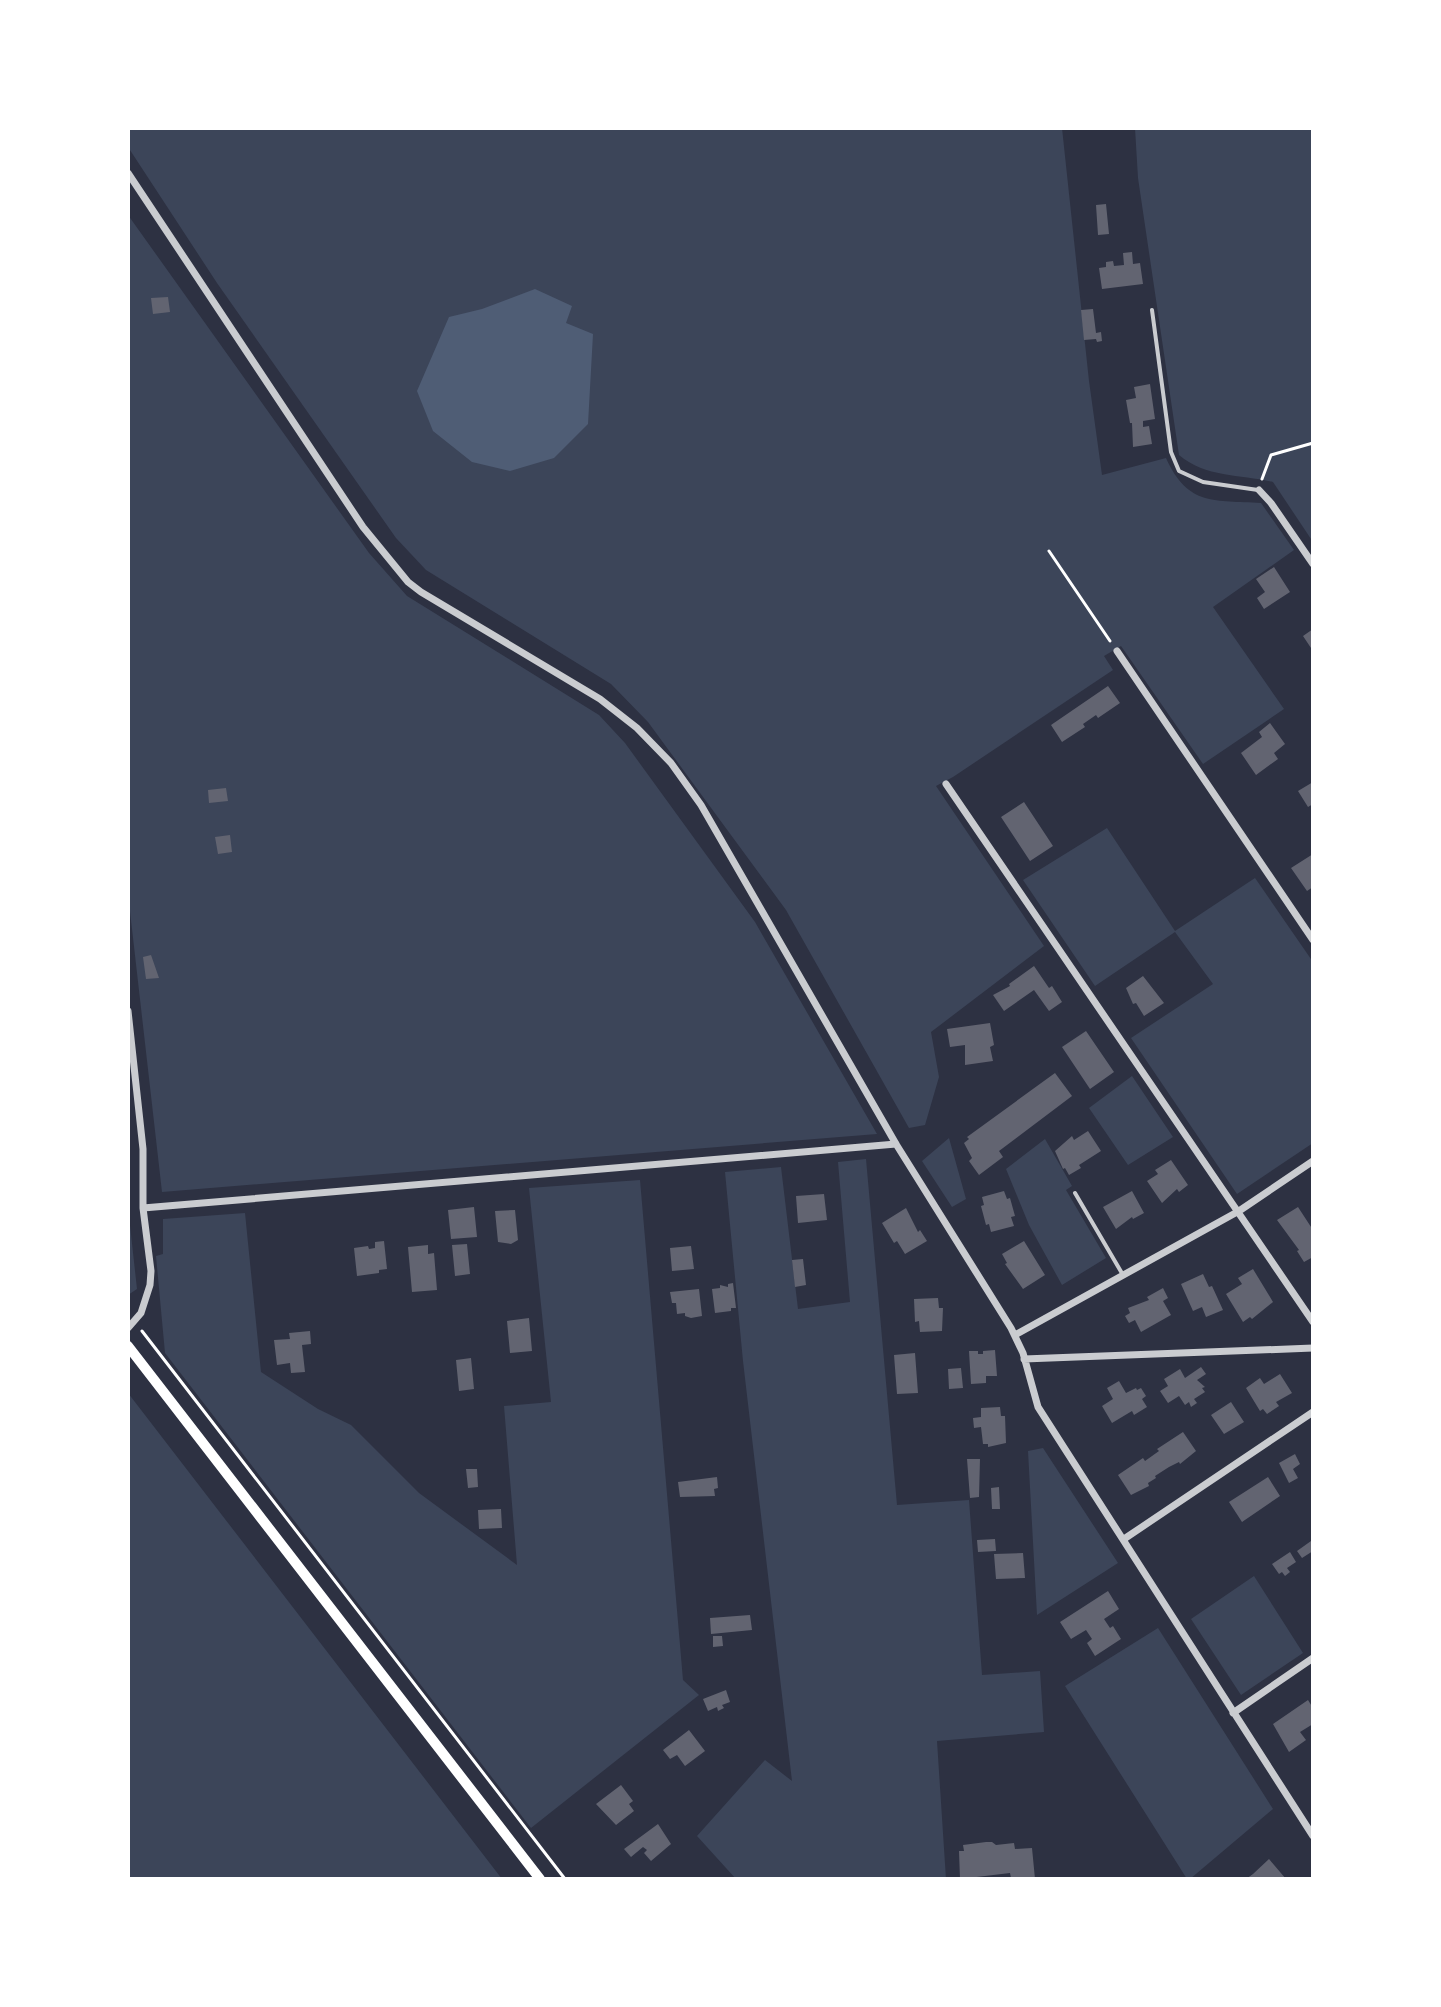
<svg xmlns="http://www.w3.org/2000/svg" width="1441" height="2007" font-family="Arial,sans-serif">
<rect width="100%" height="100%" fill="#2d3142"/>
<path fill="#3c4559" d="M128 128H1062L1089 381 1102 475 1166 458C1188 507 1215 500 1261 503L1294 550 1213 607 1284 709 1203 764 1121 646 1104 656 1113 670 953 777 936 786 1044 946 931 1032 939 1077 925 1125 909 1128 786 910 648 722 611 684 426 570 396 538 217 283 128 147Z
M1135 128H1313V542L1273 482C1240 474 1206 478 1179 455L1138 178Z
M128 215 369 553 407 596 599 715 625 743 755 922 877 1134 162 1192 128 894Z
M1107 828 1175 931 1255 878 1313 962V1143L1237 1194 1131 1038 1213 984 1175 932 1095 986 1023 880Z
M1132 1076 1173 1137 1128 1165 1089 1108Z
M949 1138 966 1199 952 1207 922 1161Z
M1045 1139 1072 1186 1066 1190 1106 1258 1062 1285 1029 1225 1006 1169Z
M866 1159 897 1505 969 1500 982 1675 1040 1671 1044 1732 937 1741 946 1879H736L697 1836 765 1760 792 1781 743 1361 725 1172 781 1167 798 1309 850 1302 838 1162Z
M640 1180 683 1680 699 1695 531 1828 165 1353 156 1256 163 1254V1219L245 1213 261 1372 318 1409 351 1425 419 1493 517 1565 504 1406 551 1402 529 1188Z
M128 1207 137 1289 128 1295Z
M128 1393 502 1879H128Z
M1043 1448 1118 1563 1037 1615 1028 1451Z
M1254 1576 1303 1653 1241 1695 1191 1619Z
M1158 1628 1273 1809 1190 1879H1187L1065 1686Z"/>
<path fill="#4f5d75" d="M535 289 572 306 566 323 593 334 588 424 554 458 510 471 472 462 433 431 417 391 449 317 482 309Z"/>
<path fill="#626471" d="M1106 204 1109 234 1098 235 1096 205Z
M1132 252 1133 264 1140 263 1143 284 1102 289 1099 268 1106 267V262L1113 261 1114 266 1124 265 1123 253Z
M168 297 170 312 153 314 151 298Z
M1093 309 1096 333 1101 332 1102 341 1097 342 1096 339 1084 340 1081 310Z
M1150 384 1155 419 1143 421V427L1149 426 1152 444 1133 447 1132 423H1130L1126 400 1136 398 1134 387Z
M1274 567 1290 592 1264 609 1257 598 1265 592 1256 579Z
M1313 629V651L1303 636Z
M1108 686 1120 703 1098 718 1096 715 1083 724 1085 727 1062 742 1051 725Z
M1270 723 1285 744 1274 753 1278 759 1256 775 1241 753 1262 737 1259 732Z
M1313 782V804L1308 807 1298 791Z
M226 788 228 801 209 803 208 790Z
M1024 802 1053 846 1030 861 1001 817Z
M230 835 232 852 218 854 215 837Z
M1313 854V887L1307 891 1291 868Z
M151 955 159 978 146 979 143 957Z
M1034 966 1049 988 1052 986 1062 1002 1049 1011 1034 990 1004 1011 993 995 1010 986 1009 984Z
M1143 976 1164 1003 1144 1016 1136 1003 1133 1004 1126 988Z
M990 1023 994 1045 990 1047 993 1061 965 1065V1045L950 1047 947 1029Z
M1086 1031 1114 1072 1090 1089 1062 1047Z
M1055 1073 1072 1096 999 1151 1003 1157 979 1175 969 1161 972 1158 964 1143 969 1139 967 1137Z
M1088 1131 1101 1151 1079 1165 1081 1168 1069 1175 1065 1168 1063 1169 1055 1151 1072 1136 1074 1140Z
M1171 1160 1188 1185 1179 1192 1177 1189 1162 1203 1147 1181 1158 1174 1155 1170Z
M1004 1191 1007 1199 1010 1198 1015 1216 1011 1217 1014 1226 991 1232 989 1224 986 1225 981 1206 984 1205 982 1197Z
M1132 1191 1144 1213 1133 1219 1132 1217 1116 1229 1103 1207Z
M824 1194 827 1220 798 1223 796 1196Z
M474 1207 477 1237 451 1239 448 1210Z
M1298 1207 1313 1230V1257L1304 1262 1297 1251 1299 1250 1277 1220Z
M906 1208 918 1232 920 1230 927 1241 905 1254 897 1241 894 1243 882 1223Z
M515 1210 518 1240 511 1244 498 1242 495 1211Z
M384 1241 387 1269 379 1270V1273L357 1276 354 1248 368 1246 369 1249 375 1248V1242Z
M1024 1241 1045 1275 1023 1289 1005 1264 1007 1263 1002 1254Z
M467 1244 470 1274 455 1276 452 1245Z
M428 1245V1254L434 1253 437 1290 412 1292 408 1247Z
M691 1246 694 1269 672 1271 670 1248Z
M803 1259 806 1285 795 1287 792 1260Z
M1253 1269 1273 1302 1252 1319 1250 1317 1243 1322 1226 1294 1242 1284 1238 1278Z
M1203 1274 1209 1287 1212 1286 1223 1310 1206 1317 1202 1307 1193 1311 1181 1284Z
M733 1283 736 1308H731V1311L715 1313 712 1289 720 1288V1285L728 1287V1284Z
M1163 1288 1168 1298 1163 1301 1171 1315 1141 1332 1135 1320 1129 1323 1125 1316 1130 1313 1128 1308 1149 1300 1147 1297Z
M699 1289 702 1316 691 1318 685 1316V1313L677 1314 676 1303H672L670 1292Z
M938 1298 939 1308H943L942 1331 920 1332 919 1321 915 1322 914 1299Z
M529 1318 532 1351 510 1353 507 1321Z
M310 1331 311 1344 302 1345 305 1372 291 1373 290 1363 277 1365 274 1340 290 1339 289 1333Z
M995 1350 997 1376H986V1383L971 1384 969 1351H978V1354H983V1351Z
M915 1353 918 1393 897 1394 894 1355Z
M471 1358 474 1389 459 1391 456 1360Z
M1201 1367 1206 1374 1197 1380 1205 1387 1202 1388 1205 1392 1194 1399 1197 1403 1191 1407 1189 1402 1185 1405 1179 1396 1168 1403 1160 1391 1168 1386 1164 1379 1180 1369 1185 1378Z
M961 1368 963 1388 949 1389 948 1369Z
M1280 1374 1292 1393 1276 1402 1279 1406 1267 1414 1263 1409 1260 1411 1246 1388 1260 1378 1264 1384Z
M1119 1381 1126 1393 1136 1388 1137 1390 1141 1388 1146 1396 1142 1399 1147 1407 1134 1415 1132 1411 1112 1423 1102 1406 1113 1399 1107 1388Z
M1231 1402 1244 1422 1224 1434 1211 1415Z
M1000 1407 1001 1416H1005L1006 1443 988 1447V1444H983L981 1427 974 1428 973 1418 981 1417V1408Z
M1183 1432 1196 1451 1180 1464 1179 1462 1169 1467 1155 1476 1156 1478 1148 1483 1149 1486 1131 1495 1118 1475 1143 1458 1145 1461 1159 1451 1157 1449Z
M1295 1454 1300 1464 1293 1469 1298 1478 1289 1483 1279 1463Z
M967 1459H980L979 1497 970 1498Z
M466 1469H477L478 1487 468 1488Z
M717 1477 718 1488 714 1489 715 1496 680 1497 678 1482Z
M1268 1477 1280 1496 1242 1522 1229 1502Z
M999 1487 1000 1509H992L991 1488Z
M501 1509 502 1528 479 1529 478 1510Z
M995 1539 996 1551 978 1552 977 1540Z
M1311 1541 1313 1551 1302 1558 1297 1551Z
M1290 1552 1296 1562 1287 1568 1290 1572 1285 1576 1282 1572 1279 1574 1272 1564Z
M1023 1553 1025 1578 996 1579 994 1554Z
M1108 1591 1119 1609 1104 1619 1110 1628 1113 1626 1121 1639 1095 1656 1087 1643 1092 1639 1086 1630 1071 1639 1060 1622Z
M750 1615 752 1630 711 1634 710 1618Z
M713 1636H722L723 1646 713 1647Z
M726 1690 730 1702 722 1705 724 1708 718 1711 717 1707 708 1711 703 1699Z
M1308 1700 1313 1708V1724L1300 1732 1306 1740 1289 1752 1273 1724Z
M689 1730 705 1751 685 1766 677 1755 670 1759 663 1750Z
M621 1785 633 1801 629 1804 634 1811 616 1825 596 1804Z
M658 1824 671 1844 651 1861 644 1853 647 1850 643 1847 631 1857 624 1849Z
M986 1842H992L996 1845 1014 1843 1015 1849 1032 1848 1035 1879 1011 1878 1010 1873 960 1879 959 1851H964L963 1845Z
M1269 1859 1286 1879H1246L1253 1874Z"/>
<g fill="none" stroke-linecap="round" stroke-linejoin="round">
<path stroke="#fff" stroke-width="3" d="M1262 479 1271 455 1313 443
M1049 551 1110 641
M142 1331 565 1879
M128 1413V1451"/>
<path stroke="#caccd0" stroke-width="4" d="M1152 310 1171 452 1179 471 1203 482 1258 490
M1075 1193 1123 1275"/>
<path stroke="#caccd0" stroke-width="7" d="M128 173 363 527 408 582 421 592 600 699 637 728 671 763 701 805 896 1144 1011 1328 1023 1353 1038 1407 1313 1836
M1259 490 1271 503 1313 564
M1117 651 1313 940
M946 784 1313 1322
M128 1011 143 1149V1208L151 1271 150 1285 141 1313 128 1328
M143 1208 896 1144
M1015 1335 1239 1211 1313 1161
M1024 1359 1313 1348
M1124 1539 1313 1412
M1233 1713 1313 1658"/>
<path stroke="#fff" stroke-width="10" d="M128 1346 540 1879"/>
</g>
<rect width="1441" height="2007" fill="none" stroke="#ffffff" stroke-width="260"/>
</svg>
